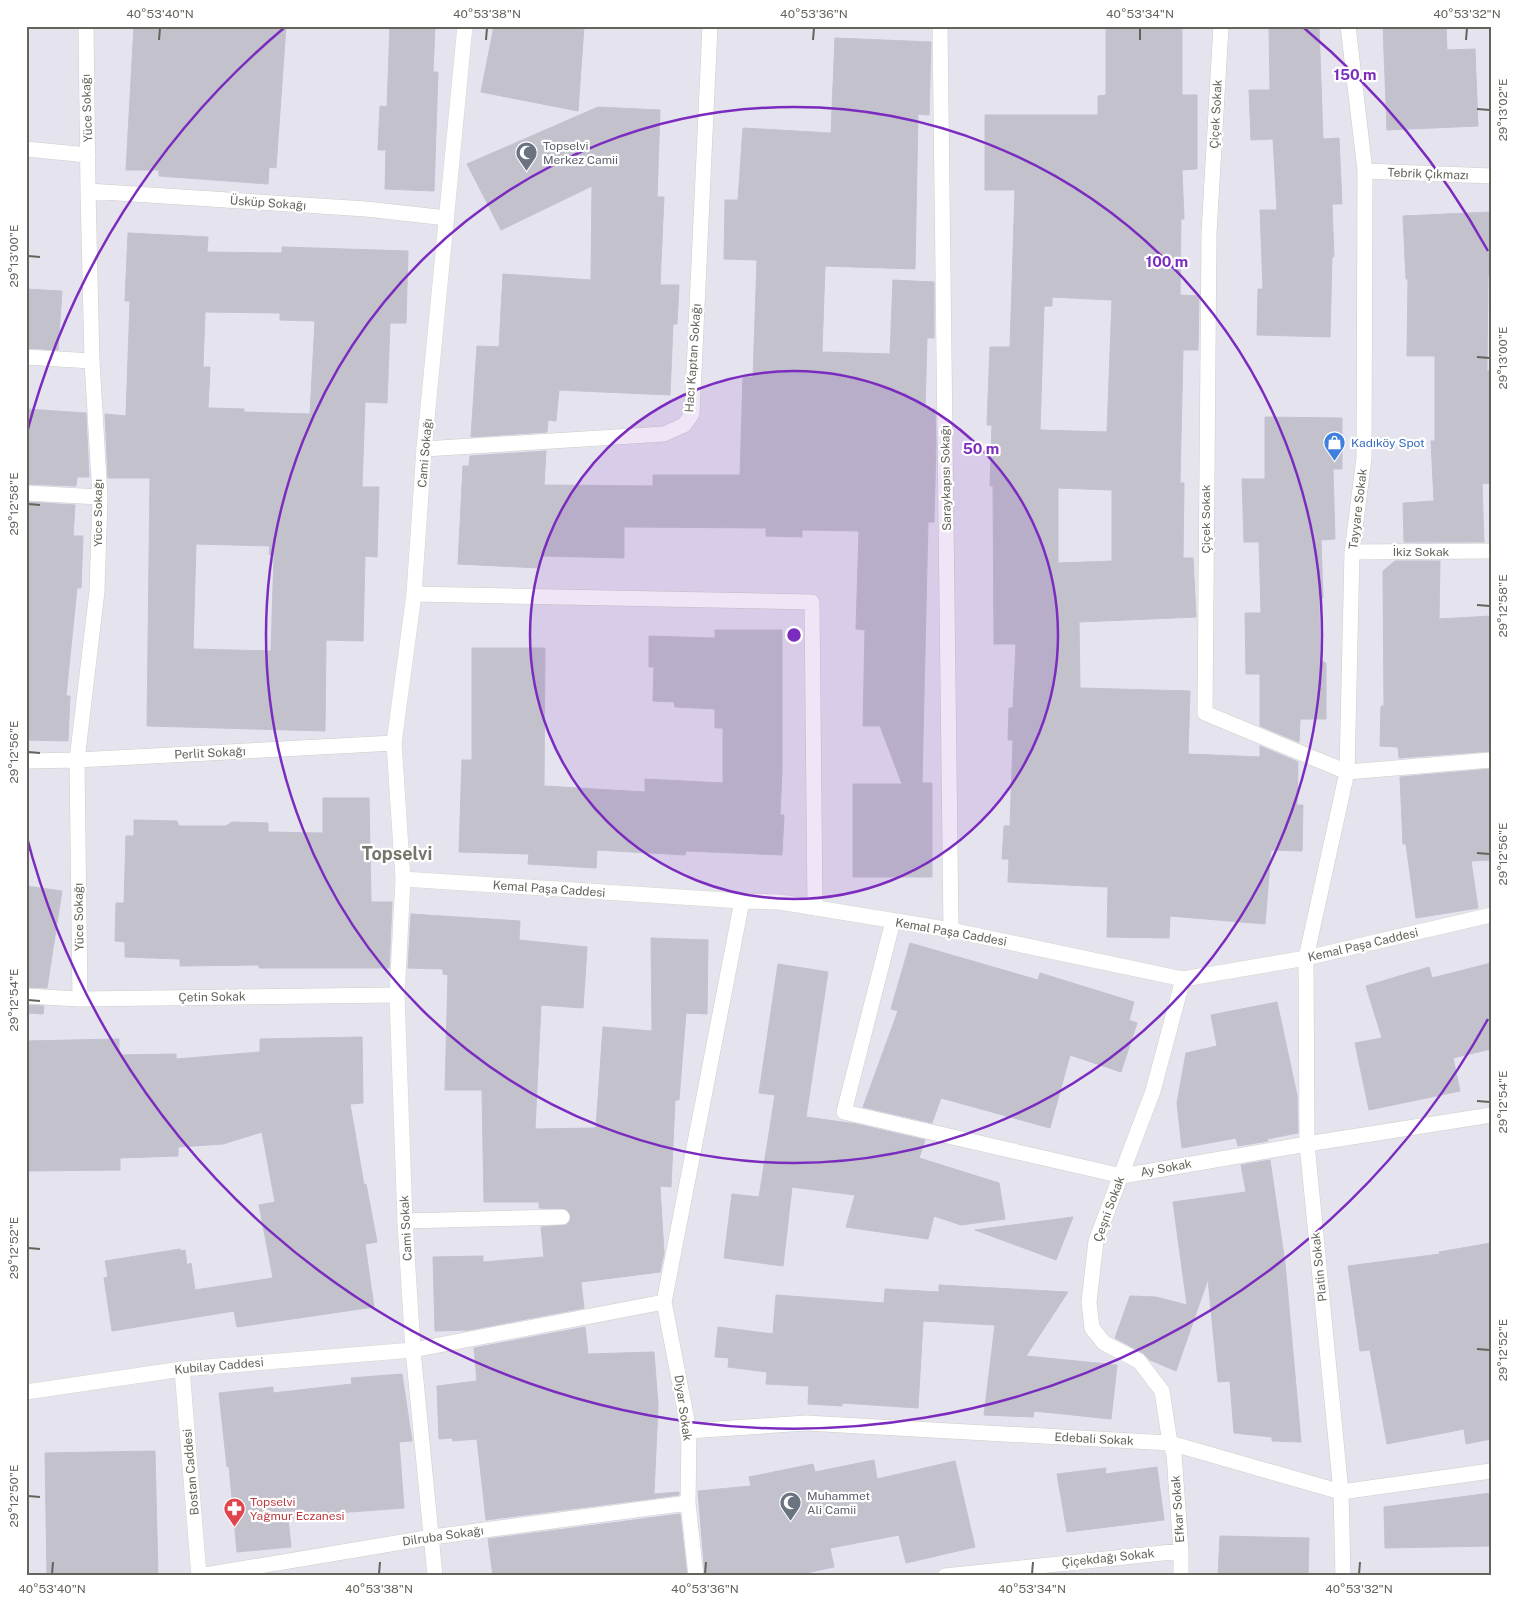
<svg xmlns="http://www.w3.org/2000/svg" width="1517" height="1602" font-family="'Public Sans',sans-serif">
<rect width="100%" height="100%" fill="#e5e3ee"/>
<path fill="#c2c1cc" stroke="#c3c1d3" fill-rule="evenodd" d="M134 26H286L276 168 269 167 268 184 159 176V170H126Z
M390 26H435L433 72H438L434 191 385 189 386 150H378L380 106 387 107Z
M494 26H584L578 111 481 92Z
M1106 26H1182V95H1197V169L1182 170 1184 219H1181L1180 295 1199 296 1198 350H1183L1180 483H1184L1183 558H1193L1196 617 1079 622 1080 688 1190 691 1188 754 1260 757V746L1298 762 1297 805H1303L1302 851 1271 850 1265 924 1170 916 1169 938 1107 937 1108 887 1008 882 1009 859H1002L1004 826H1010L1013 740H1008L1009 708H1013L1016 644H994L993 486H990L992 425H987L990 347H1010L1015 190H985V115H1098V96L1106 95ZM1052 297 1112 300 1107 432 1040 430 1044 306H1052ZM1058 488 1112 490V561L1058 563Z
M1269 26H1319L1323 139 1339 138 1342 204H1332L1334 257H1332L1330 337 1257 335 1258 289H1263L1260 210H1277L1273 139 1251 140 1249 90H1270Z
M1383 26H1446L1447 50 1475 49 1478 126 1387 130Z
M835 38 931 42 929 115 918 114 915 269 825 266 822 352 890 354 893 280 934 282V338H927L925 409H935L936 446 934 522H928L922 783H932V877H853V784H902L880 726H863L865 630 856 629 859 531 802 530V537L766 536V528L624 527V558L540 556 539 568 458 564 463 466H469L470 456 546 451 544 485 653 486V475H740L743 377H753L757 260 724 259 725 200H738L743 128 831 133Z
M598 107 660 110 657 197H664L660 285H679L677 324H673L670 395 559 390 556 421 548 420 547 432 471 437 477 346 499 347 503 274 591 280 592 186 501 230 467 164Z
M1491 212V275H1488L1487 371 1491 370V483L1482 484 1484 542H1404L1403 503 1434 501 1431 441H1435V356H1407L1408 279H1406L1403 216Z
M128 233 208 237 207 252 282 253V247L408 251 406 323H390L387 403 365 402 362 487H379L377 557 365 556 363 641 326 640 325 731 147 726 150 478H108L105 414 126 416 130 301H125ZM205 312 280 313V320L315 321 310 414 244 412V409L208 408 210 367H203ZM196 544 270 546 269 554 274 555 271 651 193 649Z
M26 289 62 291 58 350 26 348Z
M26 409 86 413 89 477H77L76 486 26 484Z
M1265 417 1342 418V469H1333L1335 539 1321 540 1323 598H1319L1320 660 1326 663V719H1300L1299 742 1260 726V674H1246L1245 613H1261L1259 542H1244L1242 479H1265Z
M26 502 75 505 73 536H83L81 588H77L66 696H70L68 741 26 740Z
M1395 561H1440L1439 619 1491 616V751L1399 758 1398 747 1380 746 1381 706H1384L1383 571Z
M715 630H782V771L780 815H784L782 855 686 851 685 855 597 850 596 868 528 864 529 854 459 852 462 760H472V648H545L544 786 645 792V779L723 783V728H715V709L675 707 674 702 653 701 654 667H649V636L715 638Z
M1491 769V860L1471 861 1478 908 1416 918 1406 844H1403L1400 777Z
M323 798H369L371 902H392L389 968H259V965L180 966V959L125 957V942L115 941 116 903H124L126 836H134V820L177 821 179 826H226L232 822 268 823V832L323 833Z
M26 886 62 891 47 988 26 987Z
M411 914 520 921 519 940 587 947 583 1008 541 1005 535 1129 596 1128 603 1027 652 1031 651 938 708 940 707 1014 686 1013 679 1100H675L671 1187 660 1186 664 1253 660 1272 581 1282 584 1308 469 1330 435 1331 433 1257 483 1256V1262L544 1257 541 1227 566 1225 570 1221 571 1216 566 1209 539 1208V1202H484L482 1090H445L448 975 443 974V969L408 968Z
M910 943 1038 980 1040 973 1134 1002 1129 1020 1137 1023 1121 1072 1070 1055 1050 1128 941 1098 932 1123 863 1107 898 1011 891 1009Z
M1491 963V1049L1453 1058 1460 1091 1369 1110 1355 1043 1382 1038 1366 986 1429 967 1432 978Z
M778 964 828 972 806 1117 856 1124 925 1140 919 1158 999 1183 1005 1219 961 1225 934 1216 928 1239 846 1227 855 1195 792 1187 783 1266 724 1258 732 1194 759 1197 775 1095 759 1093Z
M1277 1002 1297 1095 1298 1133 1267 1139 1268 1141 1238 1146 1236 1138 1182 1148 1177 1103 1186 1053 1217 1046 1211 1015Z
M26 1005 44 1006 43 1014 26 1013Z
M362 1037 363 1103 350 1104 364 1185 366 1184 377 1242 365 1244 374 1307 237 1327 234 1311 112 1331 104 1278 108 1277 105 1261 180 1249V1251L185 1250 187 1265 191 1263 195 1290 273 1278 259 1205 275 1202 262 1132 223 1144 178 1147V1156L120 1158V1170L26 1171V1041L119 1039V1055L176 1054V1059L260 1052V1039Z
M1270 1160 1285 1263 1301 1442 1272 1441V1437L1234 1433 1230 1381 1218 1382 1208 1279 1176 1371 1150 1360 1143 1353 1115 1338 1130 1296 1156 1297 1187 1305 1173 1202 1246 1192 1241 1165Z
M1073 1217 1056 1260 975 1230Z
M1491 1243V1439L1466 1444 1464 1429 1387 1444 1370 1350 1360 1351 1348 1266 1440 1254 1439 1252Z
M939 1285 1068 1292 1026 1356 1117 1365 1111 1419 1034 1411 1033 1417 984 1415 995 1325 923 1321 918 1408 842 1403V1406L808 1404 809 1386 766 1384 767 1372 728 1367 729 1358 715 1357 718 1327 773 1334 776 1295 884 1303 885 1289 939 1292Z
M585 1327 588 1354 654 1352 658 1405 654 1494 679 1492V1495L486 1520 477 1439 453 1441 452 1438 439 1439 437 1386 477 1381 474 1348Z
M402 1374 412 1441 399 1442 404 1508 323 1514V1516L288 1518 291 1547 237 1552 229 1466 227 1467 219 1393 273 1387V1393L352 1384 351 1378Z
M155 1451 158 1576H47L45 1453Z
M874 1460 877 1479 955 1461 975 1547 906 1563 899 1535 830 1548 834 1567 793 1576H705L698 1491 751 1486 749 1477 813 1464 815 1472Z
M1157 1467 1164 1520 1067 1532 1057 1474 1106 1468 1105 1474Z
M1491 1493V1546L1385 1548 1384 1507Z
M680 1514 687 1576H493L488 1539Z
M1220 1536 1309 1538 1308 1576H1218Z"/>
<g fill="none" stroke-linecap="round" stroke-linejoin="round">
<defs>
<path id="street" d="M940 26 951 930
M1221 26 1209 233 1205 713 1347 772 1491 760
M26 149 88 155
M1365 171 1491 176
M88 191 366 209 447 218
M26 357 92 361
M424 449 664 434 684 425 692 414 710 26
M26 493 100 497
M1352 552 1491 551
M414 594 812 602 815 908
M26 761 77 760 394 743
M893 921 844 1112 1122 1176 1307 1144 1491 1115
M26 996 80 999 397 995
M80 999 77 760 97 591 100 497 92 361 88 191 86 26
M405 1221 562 1217
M664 1302 689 1431 688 1503 696 1576
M689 1431 806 1423 1170 1443 1341 1492 1491 1471
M199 1576 432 1537 688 1503
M435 1576 413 1350 664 1302 742 901
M945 1576 1181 1551
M1181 1576V1551L1174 1454 1170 1443 1162 1391 1139 1361 1104 1343 1092 1328 1089 1302 1096 1241 1153 1091 1183 979
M1343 1576 1341 1492 1307 1144 1306 958 1347 772 1352 552 1364 458 1365 171 1348 26"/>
<path id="secondary" d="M403 879 742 901 780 902 951 930 1183 979 1306 958 1491 915
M182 1369 199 1576
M26 1392 182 1369 413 1350 405 1221 397 995 403 879 394 743 414 594 424 449 465 26"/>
</defs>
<use href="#street" stroke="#cecec7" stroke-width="16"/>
<use href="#secondary" stroke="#d6d7cd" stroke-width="16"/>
<use href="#street" stroke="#fff" stroke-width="15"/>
<use href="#secondary" stroke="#fff" stroke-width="15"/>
</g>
<path fill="none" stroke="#64645b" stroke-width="2" d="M159 40 160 28M486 40 487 28M813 40 814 28M1140 40V28M1466 40 1467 28M1477 109 1490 110M28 256 40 257M1477 357 1490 358M28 504 40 505M1477 605 1490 606M28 752 40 753M1477 853 1490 854M28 1000 40 1001M1477 1101 1490 1102M28 1248 40 1249M1477 1349 1490 1350M28 1496 40 1497M52 1574 53 1562M379 1574 380 1562M705 1574 706 1562M1032 1574 1033 1562M1359 1574 1360 1562"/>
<circle cx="794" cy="635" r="264" fill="#7b2cbf" fill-opacity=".12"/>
<g fill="none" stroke="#7b2cbf" stroke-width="2.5">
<circle cx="794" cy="635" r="264"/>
<circle cx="794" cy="635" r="528"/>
<path d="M1488 1019A793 793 0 0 1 26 834M26 436A793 793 0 0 1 284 28M1304 28A793 793 0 0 1 1488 251"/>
</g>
<defs>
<symbol id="mosque-pin" viewBox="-11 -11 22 30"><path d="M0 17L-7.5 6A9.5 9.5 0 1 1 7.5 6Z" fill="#6b7280" stroke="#fff"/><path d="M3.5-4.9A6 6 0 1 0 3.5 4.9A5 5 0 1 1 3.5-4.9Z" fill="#fff"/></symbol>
<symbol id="shop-pin" viewBox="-11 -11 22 30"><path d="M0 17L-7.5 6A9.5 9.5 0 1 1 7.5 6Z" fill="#3f7fe0" stroke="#fff"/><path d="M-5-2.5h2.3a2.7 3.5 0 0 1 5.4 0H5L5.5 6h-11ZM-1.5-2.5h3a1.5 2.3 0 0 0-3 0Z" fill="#fff"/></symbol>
<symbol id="pharmacy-pin" viewBox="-11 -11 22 30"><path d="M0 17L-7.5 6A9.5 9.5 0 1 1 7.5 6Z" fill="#e0444e" stroke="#fff"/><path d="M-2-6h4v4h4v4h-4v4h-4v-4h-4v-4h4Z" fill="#fff"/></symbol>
</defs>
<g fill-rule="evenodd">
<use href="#mosque-pin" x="514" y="140" width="25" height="34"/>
<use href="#shop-pin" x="1322" y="430" width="25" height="34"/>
<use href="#mosque-pin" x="778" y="1490" width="25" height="34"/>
<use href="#pharmacy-pin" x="222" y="1496" width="25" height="34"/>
</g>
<g text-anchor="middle" stroke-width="4.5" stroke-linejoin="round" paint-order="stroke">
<g font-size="12" fill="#64645b" stroke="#fff">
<text transform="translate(87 108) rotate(-92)" y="4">Yüce Sokağı</text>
<text transform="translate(1216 114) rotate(-87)" y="4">Çiçek Sokak</text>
<text transform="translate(1428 174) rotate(2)" y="4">Tebrik Çıkmazı</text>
<text transform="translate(268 203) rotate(4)" y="4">Üsküp Sokağı</text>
<text transform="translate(693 358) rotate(-86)" y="4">Hacı Kaptan Sokağı</text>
<text transform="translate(425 453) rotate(-85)" y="4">Cami Sokağı</text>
<text transform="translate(946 478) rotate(-91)" y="4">Saraykapısı Sokağı</text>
<text transform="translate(1358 509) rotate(-83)" y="4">Tayyare Sokak</text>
<text transform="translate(98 513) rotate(-90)" y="4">Yüce Sokağı</text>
<text transform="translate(1206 519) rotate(-90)" y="4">Çiçek Sokak</text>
<text x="1421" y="556">İkiz Sokak</text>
<text transform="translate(210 753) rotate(-3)" y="4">Perlit Sokağı</text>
<text transform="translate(549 889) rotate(4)" y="4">Kemal Paşa Caddesi</text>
<text transform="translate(79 917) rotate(-91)" y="4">Yüce Sokağı</text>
<text transform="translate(951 932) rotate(10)" y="4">Kemal Paşa Caddesi</text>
<text transform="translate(1363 945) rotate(-13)" y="4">Kemal Paşa Caddesi</text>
<text transform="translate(212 997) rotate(-1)" y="4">Çetin Sokak</text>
<text transform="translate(1166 1168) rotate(-10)" y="4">Ay Sokak</text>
<text transform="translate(1109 1209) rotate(-70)" y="4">Çeşni Sokak</text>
<text transform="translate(406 1228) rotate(-93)" y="4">Cami Sokak</text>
<text transform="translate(1319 1267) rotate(-96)" y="4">Platin Sokak</text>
<text transform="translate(219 1366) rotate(-5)" y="4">Kubilay Caddesi</text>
<text transform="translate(683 1408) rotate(82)" y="4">Diyar Sokak</text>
<text transform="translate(1094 1439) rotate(3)" y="4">Edebali Sokak</text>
<text transform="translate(191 1472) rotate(-95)" y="4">Bostan Caddesi</text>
<text transform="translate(1178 1509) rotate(-94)" y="4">Efkar Sokak</text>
<text transform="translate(443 1536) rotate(-8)" y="4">Dilruba Sokağı</text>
<text transform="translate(1108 1558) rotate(-6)" y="4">Çiçekdağı Sokak</text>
</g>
<g font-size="12" fill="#5b616d" stroke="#fff" text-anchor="start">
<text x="543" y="150">Topselvi<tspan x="543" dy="14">Merkez Camii</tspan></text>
<text x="807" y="1500">Muhammet<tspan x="807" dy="14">Ali Camii</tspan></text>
</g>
<g font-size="12" fill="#366cbe" stroke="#fff" text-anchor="start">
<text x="1351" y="447">Kadıköy Spot</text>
</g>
<g font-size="12" fill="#be3a42" stroke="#fff" text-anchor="start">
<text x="250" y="1506">Topselvi<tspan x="250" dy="14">Yağmur Eczanesi</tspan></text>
</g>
<g font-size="18" font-weight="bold" fill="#76766c" stroke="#fff">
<text x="397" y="860">Topselvi</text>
</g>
</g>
<circle cx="794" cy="635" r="8" fill="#7b2cbf" stroke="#fff" stroke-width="2.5"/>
<g font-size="15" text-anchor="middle" font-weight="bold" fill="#7b2cbf" stroke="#fff" stroke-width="4.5" stroke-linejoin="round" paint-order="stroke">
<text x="1355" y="80">150 m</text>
<text x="1167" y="267">100 m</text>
<text x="981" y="454">50 m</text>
</g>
<rect width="1517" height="1602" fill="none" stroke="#ffffff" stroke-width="55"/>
<rect x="28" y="28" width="1462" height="1546" fill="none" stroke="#64645b" stroke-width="2"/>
<g font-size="12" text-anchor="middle" fill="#64645b">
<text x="160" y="18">40°53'40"N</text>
<text x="487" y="18">40°53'38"N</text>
<text x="814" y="18">40°53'36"N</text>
<text x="1140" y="18">40°53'34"N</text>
<text x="1467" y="18">40°53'32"N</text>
<text transform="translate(1503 110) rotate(-90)" y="4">29°13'02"E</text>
<text transform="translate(14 256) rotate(-90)" y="4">29°13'00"E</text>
<text transform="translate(1503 358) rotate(-90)" y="4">29°13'00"E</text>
<text transform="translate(14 504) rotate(-90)" y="4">29°12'58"E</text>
<text transform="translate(1503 606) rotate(-90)" y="4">29°12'58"E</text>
<text transform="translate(14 752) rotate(-90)" y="4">29°12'56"E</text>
<text transform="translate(1503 854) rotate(-90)" y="4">29°12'56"E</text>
<text transform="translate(14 1000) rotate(-90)" y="4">29°12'54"E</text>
<text transform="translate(1503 1102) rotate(-90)" y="4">29°12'54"E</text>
<text transform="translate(14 1248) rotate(-90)" y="4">29°12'52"E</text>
<text transform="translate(1503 1350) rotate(-90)" y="4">29°12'52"E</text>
<text transform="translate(14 1496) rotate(-90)" y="4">29°12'50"E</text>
<text x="52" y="1593">40°53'40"N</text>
<text x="379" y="1593">40°53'38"N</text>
<text x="705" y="1593">40°53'36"N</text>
<text x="1032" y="1593">40°53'34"N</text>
<text x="1359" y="1593">40°53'32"N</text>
</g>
</svg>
